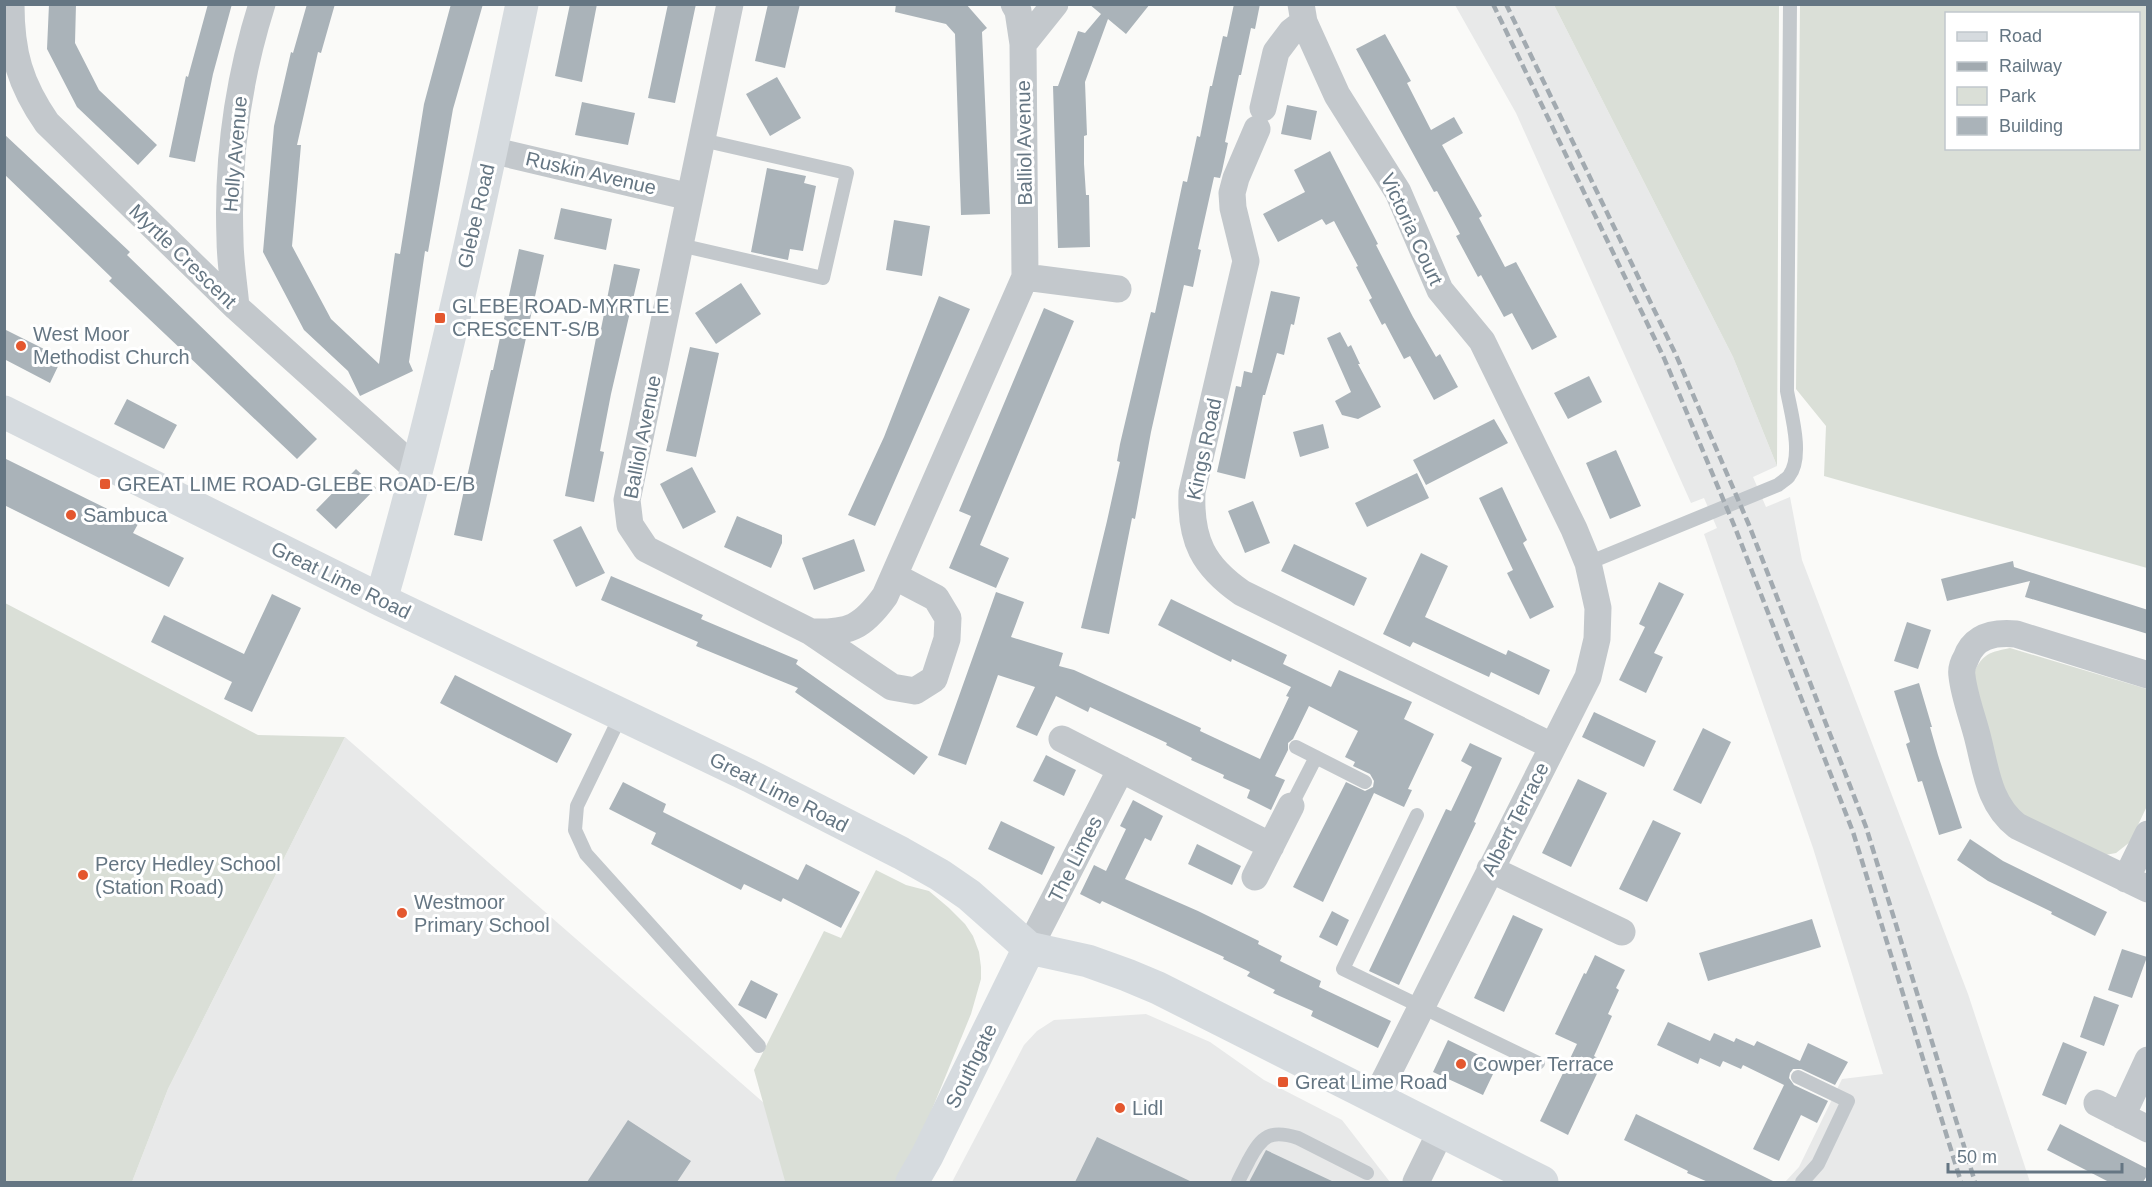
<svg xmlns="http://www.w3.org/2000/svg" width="2152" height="1187" font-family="Arial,sans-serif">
<rect width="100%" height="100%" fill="#fafaf8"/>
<path fill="#e8e9e9" d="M1455 5H1554L1733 357 1777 466 1753 477 1766 507 1790 497 1802 560 1968 994 2030 1182H1785L1799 1167 1842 1079 1883 1074 1813 848 1704 534 1717 528 1704 498 1691 503 1516 113Z
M345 737 836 1166 824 1182H132L168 1089Z
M1146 1014 1210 1042 1264 1080 1342 1120 1390 1182H952L1024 1045 1037 1031 1054 1020Z"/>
<path fill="#dadfd7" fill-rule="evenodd" d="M1554 5H1779L1777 466 1733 357Z
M1800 5H2147V568L1824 476 1826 426 1796 389ZM1946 14H2138V148H1946Z
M5 603 258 735 345 737 168 1089 132 1182H5Z
M2010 648 2147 689V806L2130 842 2116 853 2105 855 2019 815 2009 806 1971 677C1983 655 1985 653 2010 648Z
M876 870 906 885 929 891 949 908 965 924 973 936 979 952 981 967V979L971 1014 915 1151 896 1182H784L785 1181 754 1070 824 931 841 938Z"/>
<path fill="#aab3b9" d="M49 4H76L75 43 99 90 157 145 138 165 77 107 47 49Z
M208 4H232L213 74 195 162 169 157 186 76 188 77Z
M307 4H335L321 53 318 52 297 145H301L292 246 331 319 379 364 395 253 400 254 424 104 451 4H483L453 109 428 252 425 251 409 362 413 371 360 396 348 371 304 330 263 252 274 126 291 52 293 53Z
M570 4H597L582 82 555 76Z
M668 4H696L675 103 648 98Z
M768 4H800L785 68 755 61Z
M896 4H966L987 28 982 32 990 214 961 215 955 34 946 24 895 12Z
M1089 4H1150L1126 34 1108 19 1085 82 1087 135 1084 136V164L1086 195H1089L1090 247 1058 248 1053 86H1058L1078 31 1085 33 1101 14Z
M1234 4H1260L1255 29 1251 28 1241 75H1239L1225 142 1228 143 1222 171 1220 178 1214 177 1198 249 1201 250 1193 287 1184 285 1151 432 1135 519 1132 518 1109 634 1081 628 1107 521 1120 462 1117 461 1120 444 1151 312 1155 313 1183 181 1187 182 1197 136 1200 137 1210 86H1212L1223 36 1227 37Z
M1385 34 1411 81 1407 83 1431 130 1454 117 1463 133 1442 145 1482 216 1479 218 1505 267 1516 262 1557 337 1532 350 1512 313 1504 317 1481 275 1478 277 1456 236 1460 234 1437 191 1434 192 1356 49Z
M777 77 801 118 770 136 746 94Z
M582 102 635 113 628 145 575 135Z
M1287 105 1317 111 1311 140 1281 134Z
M4 134 130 252 127 255 317 439 297 459 109 281 112 278 4 174Z
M1330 151 1378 244 1376 245 1413 317 1436 357 1440 354 1458 387 1434 400 1410 356 1404 359 1385 323 1382 325 1369 300 1372 298 1356 267 1358 266 1334 221 1326 225 1322 219 1278 242 1263 214 1305 192 1294 170Z
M767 168 806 176 804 183 816 186 803 251 790 249 788 260 751 252Z
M561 208 612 219 606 250 554 239Z
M894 220 930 226 922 276 886 270Z
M519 249 544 255 482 541 454 535 491 370H493Z
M614 264 640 269 611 394 600 451 604 452 594 502 565 496 598 328 601 329Z
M741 283 761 314 716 344 695 313Z
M1271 291 1300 297 1294 325 1291 324 1284 355 1277 353 1265 395H1263L1245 479 1217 472 1236 386 1241 387 1244 371 1252 373Z
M939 296 970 309 875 526 848 515 884 437Z
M1044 308 1074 321 980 545 1009 558 996 588 949 568 971 516 959 511Z
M4 329 62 358 50 383 4 359Z
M1340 332 1348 347 1351 345 1360 364H1358L1381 407 1358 419 1342 415 1335 401 1351 392 1327 338Z
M690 347 719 353 696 457 666 451Z
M1589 376 1602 402 1568 419 1554 393Z
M127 399 177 425 164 449 114 424Z
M1494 419 1508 443 1426 485 1413 460Z
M1323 424 1329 448 1300 457 1293 432Z
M1616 450 1641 506 1610 519 1586 463Z
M4 458 138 524 133 533 184 558 169 587 4 505Z
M692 467 716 512 683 529 660 484Z
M356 469 376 488 336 529 316 510Z
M1417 473 1429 498 1367 527 1355 503Z
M1502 487 1527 540 1523 543 1554 607 1530 619 1507 573 1513 570 1479 498Z
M1253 501 1270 543 1245 553 1228 511Z
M737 516 782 535V543L771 568 724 547Z
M581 526 605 573 576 587 553 540Z
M854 539 865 571 814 590 802 558Z
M1294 544 1367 578 1354 606 1281 571Z
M1421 553 1448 566 1425 617 1506 655 1508 650 1550 670 1539 695 1491 672 1489 677 1413 642 1410 647 1383 634Z
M2013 561 2014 567 2148 610V634L2025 597 2030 581 1947 601 1941 579Z
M611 576 703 615 701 619 798 660 796 664 928 757 914 775 795 692 798 688 696 646 698 642 601 600Z
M1659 582 1684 594 1654 653 1663 657 1646 693 1619 680 1645 627 1639 624Z
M996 592 1024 602 1011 637 1063 653 1059 666 1074 670 1179 718 1201 728 1200 731 1260 759 1289 697 1286 696 1291 687 1232 659 1231 662 1215 654 1158 625 1171 599 1287 655 1283 664 1331 687 1339 670 1412 702 1404 719 1434 734 1408 789 1412 790 1404 807 1374 793 1323 902 1293 887 1346 782 1365 791 1373 787 1374 781 1370 774 1353 766 1355 762 1345 757 1358 731 1309 706 1293 739 1288 743V750L1275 776 1285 780 1271 810 1247 798 1250 790 1223 778 1224 775 1191 760 1192 758 1166 745 1167 743 1090 707 1088 712 1056 696 1037 736 1016 727 1035 687 998 675 966 765 938 755Z
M272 594 301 608 252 712 224 699 232 682 151 642 164 615 244 654Z
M1907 622 1931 630 1918 669 1894 661Z
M455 675 572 734 557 763 440 703Z
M1919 683 1932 727H1930L1938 755 1962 828 1939 835 1922 781 1918 782 1906 744 1910 742 1894 691Z
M1594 712 1656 741 1644 767 1582 737Z
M1703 728 1731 742 1701 804 1673 790Z
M1470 743 1502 758 1474 822 1476 823 1399 985 1369 971 1446 809 1451 811 1472 767 1461 761Z
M1046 755 1076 770 1064 796 1033 781Z
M1578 779 1607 793 1571 867 1542 853Z
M623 782 666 804 663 812 798 880 806 864 860 892 841 928 783 898 781 902 744 884 741 890 651 844 656 833 609 809Z
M1133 800 1163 816 1151 841 1145 838 1125 879 1198 911 1259 941 1258 944 1282 956 1280 961 1321 981 1319 987 1391 1021 1378 1048 1311 1016 1313 1011 1273 993 1275 990 1247 976 1250 972 1223 959 1224 957 1102 901 1100 904 1080 894 1094 865 1106 871 1126 829 1120 826Z
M1653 820 1681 833 1647 902 1619 889Z
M1001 821 1055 847 1042 875 988 849Z
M1970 839 2003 861 2107 912 2095 936 2051 914 2052 912 1988 881 1957 860Z
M1197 844 1241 866 1232 885 1188 864Z
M1332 911 1349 920 1337 946 1319 937Z
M1513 915 1543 929 1504 1012 1474 998Z
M1812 919 1821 947 1708 981 1699 953Z
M2122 949 2147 957 2132 998 2108 990Z
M1595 955 1625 970 1616 988 1619 990 1608 1014 1612 1016 1594 1056 1603 1061 1568 1135 1540 1121 1577 1044 1555 1034 1584 973 1586 974Z
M751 980 778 994 766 1019 738 1005Z
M2094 996 2119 1005 2104 1046 2080 1037Z
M1668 1022 1710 1041 1714 1033 1734 1042 1736 1038 1754 1046 1757 1041 1800 1061 1808 1043 1848 1062 1835 1085 1801 1069H1793L1790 1073 1789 1078 1794 1085 1828 1101 1817 1123 1801 1115 1779 1161 1753 1149 1784 1085 1743 1065 1741 1069 1723 1061 1720 1067 1700 1058 1698 1064 1657 1045Z
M1448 1040 1487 1059 1482 1069 1493 1074 1483 1095 1433 1072Z
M2063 1042 2087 1052 2066 1105 2042 1095Z
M1636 1114 1698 1144 1775 1182H1708L1687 1173 1688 1171 1624 1140Z
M628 1120 691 1161 677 1182H587Z
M2060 1124 2148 1169V1174L2143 1182H2109L2047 1150Z
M1097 1137 1192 1182H1075Z
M1266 1150 1334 1182H1249Z"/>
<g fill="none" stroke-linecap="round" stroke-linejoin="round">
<path stroke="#c3c8cc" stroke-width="14" d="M680 245 823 278 847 173 702 140
M1588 563 1778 485C1781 482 1787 479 1789 476 1804 457 1791 413 1787 391L1790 4
M621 715 577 806 575 830 586 854 759 1046
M1296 747 1365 782
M1291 806 1316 757
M1417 815 1343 969 1538 1063
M1798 1077 1848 1101 1818 1164 1802 1182
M1238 1182C1241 1175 1245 1168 1249 1160 1262 1136 1270 1129 1298 1138L1367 1173"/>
<path stroke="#c3c8cc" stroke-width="27" d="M11 4C11 53 20 84 47 123L236 307 417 470
M730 4 627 500 630 525 646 549 811 632C849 633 862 628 885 596L1025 277 1023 44 1018 11 1014 4
M1301 4 1304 22 1337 95 1398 192 1440 290 1482 341 1574 529 1588 563 1598 608 1597 639 1588 677 1375 1099
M1023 44 1055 4
M1263 108 1276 52 1291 32 1304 22
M1257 129 1236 178 1232 193 1233 208 1246 261 1192 492C1190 540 1203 566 1242 593L1552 746
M491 150 690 197
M1025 277 1118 289
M236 307C234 284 230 261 230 239 227 159 238 80 262 4
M811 632 892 687 915 691 934 679 947 639 948 618 936 598 894 576
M2148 675 2016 634C1994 632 1974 636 1966 658 1963 663 1961 670 1962 676 1964 695 1972 716 1977 735 1986 769 1988 803 2017 826L2148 889
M1062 739 1271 846
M1490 869 1622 932
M1255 877 1291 806
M2126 879 2148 834
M1029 948 1121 769
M2097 1103 2148 1129
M2122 1116 2148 1060
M1416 1182 1441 1131"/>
<path stroke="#d6dbdf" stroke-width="33" d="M4 412 381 600 750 776 901 853 940 875 969 895 1029 948 1088 961 1127 975 1158 988 1542 1182
M381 600C438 404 480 204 522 4
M912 1182 927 1156 1029 948"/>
<path stroke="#a2aab0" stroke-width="4.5" stroke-dasharray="9 4.5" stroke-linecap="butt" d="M1493 4 1664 358 1736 530 1853 832 1961 1182
M1506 4 1676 355 1749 525 1866 827 1975 1182"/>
</g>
<g fill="#e4572e" stroke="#fff" stroke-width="2">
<rect x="434" y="312" width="12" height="12" rx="3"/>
<circle cx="21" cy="346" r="6"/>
<rect x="99" y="478" width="12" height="12" rx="3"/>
<circle cx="71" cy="515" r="6"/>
<circle cx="83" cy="875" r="6"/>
<circle cx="402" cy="913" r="6"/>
<circle cx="1461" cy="1064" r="6"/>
<rect x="1277" y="1076" width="12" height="12" rx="3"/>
<circle cx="1120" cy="1108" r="6"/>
</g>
<g text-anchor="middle" stroke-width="6" stroke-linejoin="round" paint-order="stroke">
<g font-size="20" fill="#657683" stroke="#fff">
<text transform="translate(1024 143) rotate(-91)" y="7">Balliol Avenue</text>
<text transform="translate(235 154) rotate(-85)" y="7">Holly Avenue</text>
<text transform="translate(591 173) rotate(13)" y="7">Ruskin Avenue</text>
<text transform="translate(476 216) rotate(-77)" y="7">Glebe Road</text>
<text transform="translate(1412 229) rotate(65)" y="7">Victoria Court</text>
<text transform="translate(183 256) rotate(44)" y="7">Myrtle Crescent</text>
<text transform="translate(642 437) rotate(-79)" y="7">Balliol Avenue</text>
<text transform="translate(1204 449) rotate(-78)" y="7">Kings Road</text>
<text transform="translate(341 580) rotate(26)" y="7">Great Lime Road</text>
<text transform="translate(779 792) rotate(27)" y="7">Great Lime Road</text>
<text transform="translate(1515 819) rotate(-63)" y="7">Albert Terrace</text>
<text transform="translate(1075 859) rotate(-63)" y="7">The Limes</text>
<text transform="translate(971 1066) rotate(-64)" y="7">Southgate</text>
</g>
<g font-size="20" fill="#657683" stroke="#fff" text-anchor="start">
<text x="452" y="313">GLEBE ROAD-MYRTLE<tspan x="452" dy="23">CRESCENT-S/B</tspan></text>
<text x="33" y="341">West Moor<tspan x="33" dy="23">Methodist Church</tspan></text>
<text x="117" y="491">GREAT LIME ROAD-GLEBE ROAD-E/B</text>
<text x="83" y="522">Sambuca</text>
<text x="95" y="871">Percy Hedley School<tspan x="95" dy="23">(Station Road)</tspan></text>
<text x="414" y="909">Westmoor<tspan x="414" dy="23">Primary School</tspan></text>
<text x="1473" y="1071">Cowper Terrace</text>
<text x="1295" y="1089">Great Lime Road</text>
<text x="1132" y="1115">Lidl</text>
</g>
</g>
<rect width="2152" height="1187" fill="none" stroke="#657683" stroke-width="12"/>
<rect x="1945" y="12" width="195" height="138" fill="#ffffff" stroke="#c1c8cd" stroke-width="1.5"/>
<rect x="1957" y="32" width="30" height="9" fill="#d6dbdf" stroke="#c1c8cd" stroke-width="1.5"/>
<text x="1999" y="42" font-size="18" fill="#657683">Road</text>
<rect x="1957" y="62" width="30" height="9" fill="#a2aab0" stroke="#c1c8cd" stroke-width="1.5"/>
<text x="1999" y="72" font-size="18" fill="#657683">Railway</text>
<rect x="1957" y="87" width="30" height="18" fill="#dadfd7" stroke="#c1c8cd" stroke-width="1.5"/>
<text x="1999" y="102" font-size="18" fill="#657683">Park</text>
<rect x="1957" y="117" width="30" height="18" fill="#aab3b9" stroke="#c1c8cd" stroke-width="1.5"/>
<text x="1999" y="132" font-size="18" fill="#657683">Building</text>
<path d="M1948 1163v9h174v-9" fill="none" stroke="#657683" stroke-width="3"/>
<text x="1957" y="1163" font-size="18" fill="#657683" stroke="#ffffff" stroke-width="4.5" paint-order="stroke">50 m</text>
</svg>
